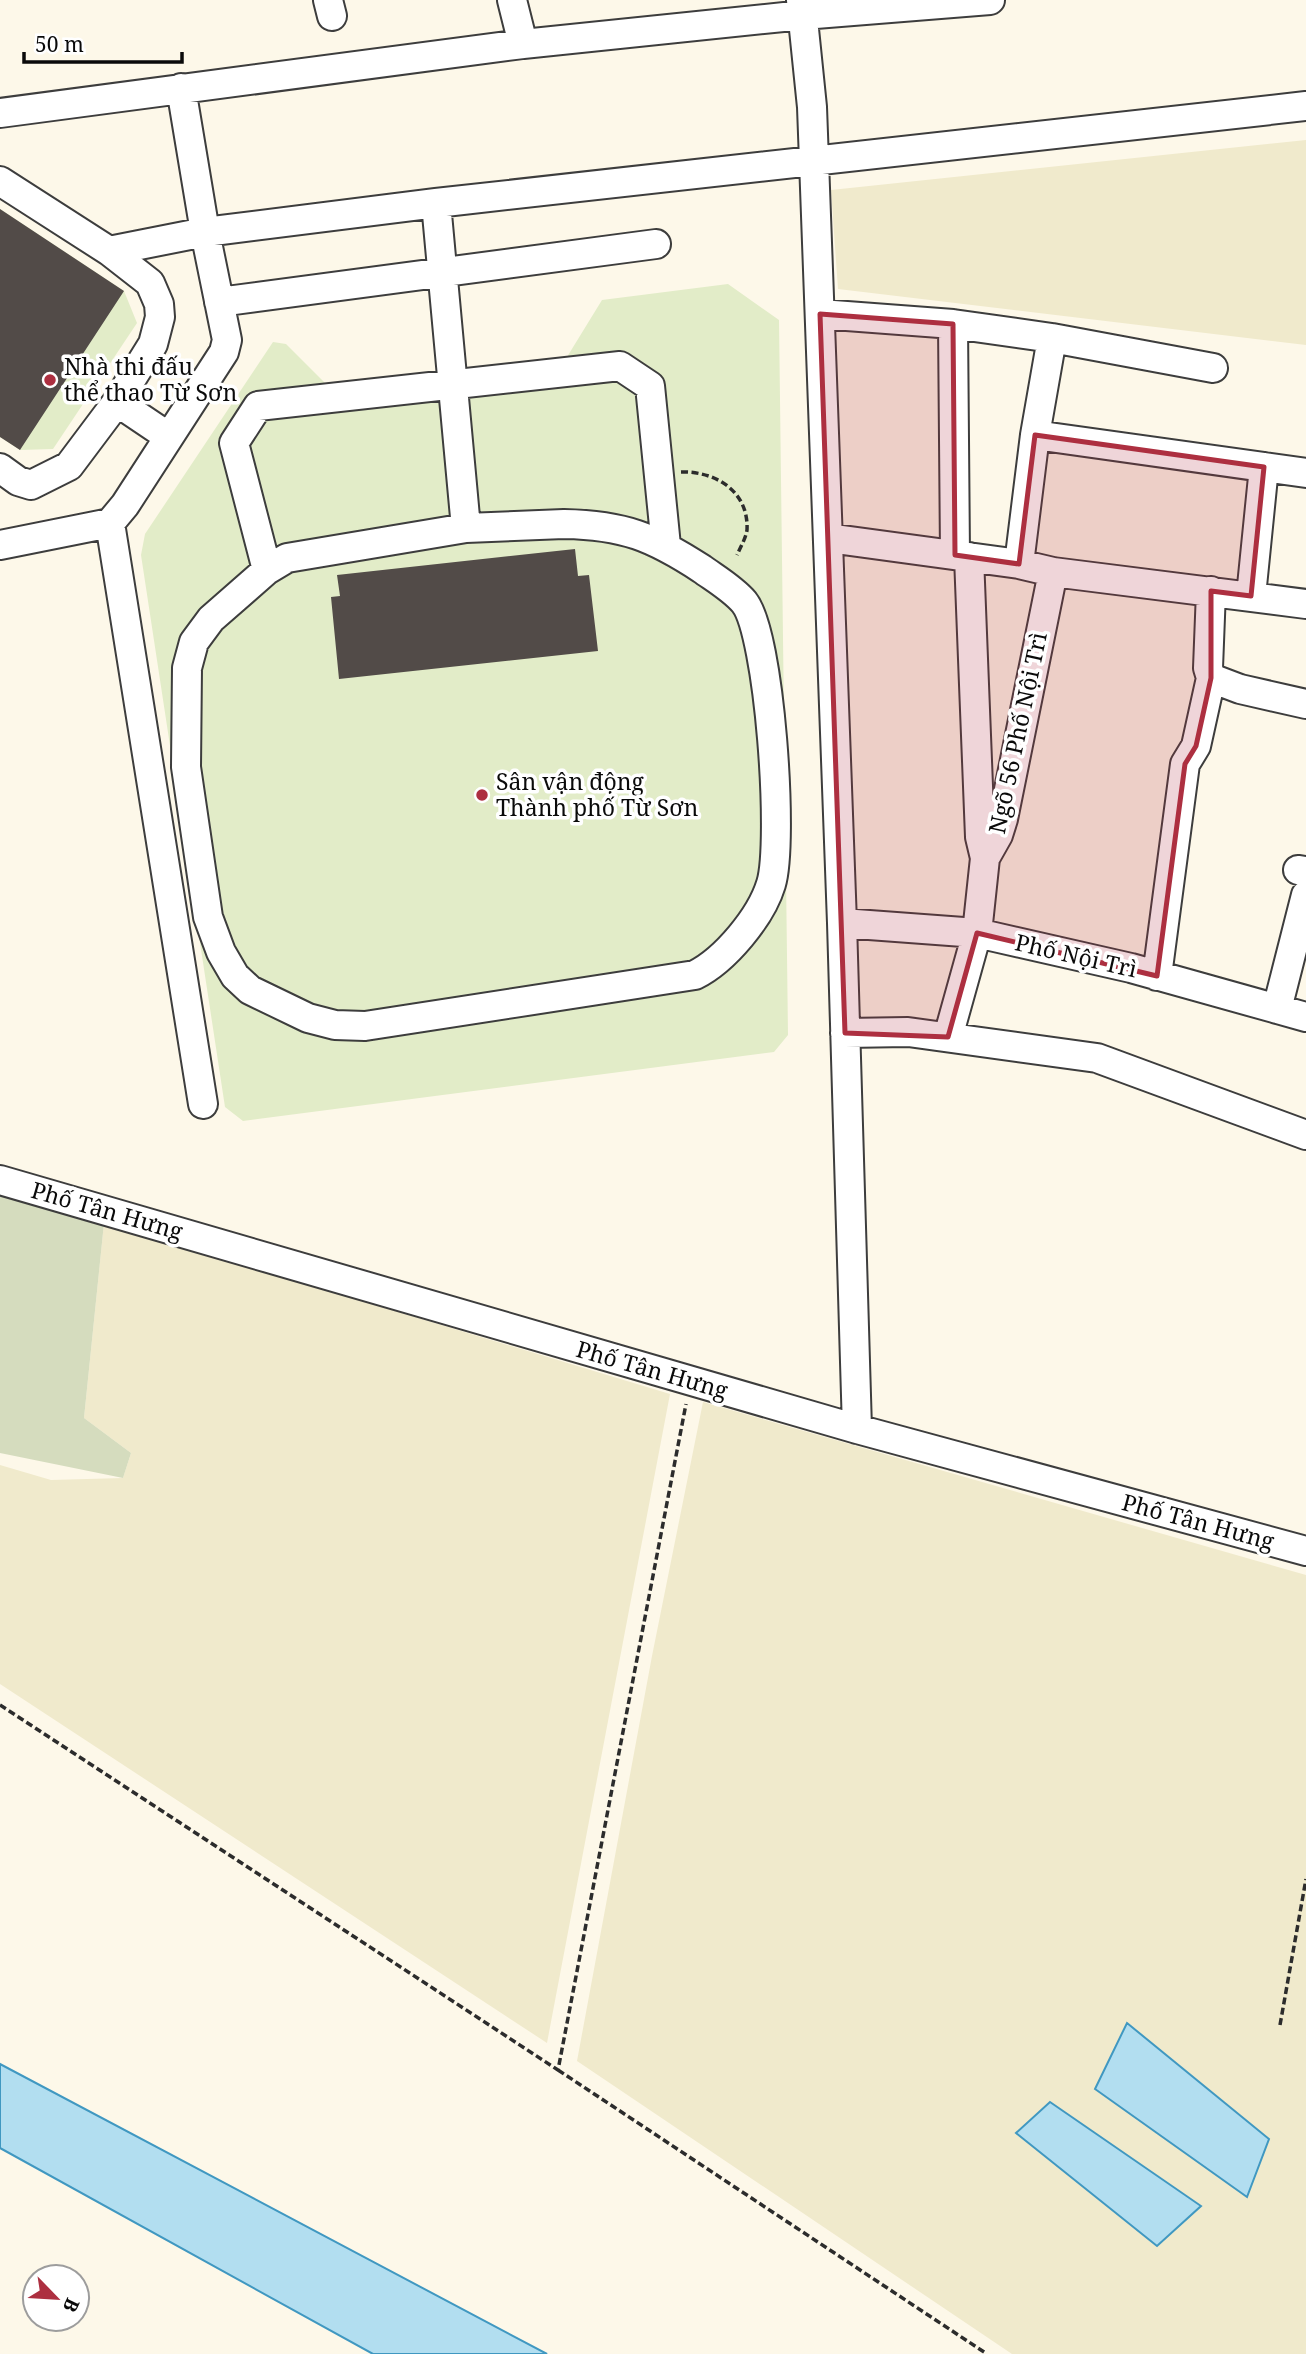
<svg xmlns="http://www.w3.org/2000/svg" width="1306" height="2354" font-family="'Noto Serif',serif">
<rect width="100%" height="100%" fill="#fdf8e9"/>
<path fill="#f0eacc" d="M1306 140V345L838 289 831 190Z
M104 1223 670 1394 547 2043 0 1684V1465L51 1480 123 1478 131 1453 84 1418Z
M703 1402 1306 1575V2354H1012L577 2061 652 1656Z"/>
<path fill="#d5dcbe" d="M0 1196 104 1223 84 1418 131 1453 123 1478 0 1453Z"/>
<path fill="#e2ecc8" d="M0 209 124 291 137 323 53 449 20 450 0 437Z
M728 284 779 320 788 1035 774 1052 243 1121 225 1107 141 555 145 534 273 342 286 344 331 389 567 357 602 300Z"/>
<path fill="#b2def0" stroke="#4098c1" stroke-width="2" d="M1127 2023 1269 2139 1247 2197 1095 2089Z
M0 2064 547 2354H373L0 2148Z
M1050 2102 1201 2206 1157 2246 1016 2133Z"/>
<path fill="#524b48" d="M0 209 124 291 20 450 0 437Z
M575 549 578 576 589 575 598 651 339 679 331 597 340 596 337 575Z"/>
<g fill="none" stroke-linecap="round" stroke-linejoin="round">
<defs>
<path id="minor" d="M328 0 332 16
M512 0 523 44
M801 0 812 107 814 161 842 923 857 1429
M0 113 523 44 803 15 990 0
M0 181 109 251 150 283 159 304 160 317 153 344 117 402 69 466 31 485 18 481 0 468
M436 203 466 528
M109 251 205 232 436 203 1306 106
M219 302 656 244
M820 314 953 324 1052 338 1035 435 1019 564
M953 324 955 555
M1052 338 1213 368
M117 402 169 437
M1035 435 1306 473
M110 523 203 1104
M564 524C624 525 653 537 702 569 716 579 733 589 744 602 770 634 784 842 771 884 761 917 725 960 695 975L365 1026 335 1025 308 1018 250 990 235 976 221 952 208 917 186 767 187 668 194 642 211 619 267 570 287 558 466 528Z
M828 538 1019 564 1053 572 1306 604
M0 545 110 523 125 505 224 352 227 340 205 232 181 88
M969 557 980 837 985 858
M267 570 234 443 258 406 620 366 650 386 666 546
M1251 596 1264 467
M1211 678 1240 689 1306 704
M1298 870 1306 871
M842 923 977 933 1131 968 1306 1017
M1157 976 1185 764 1196 746 1211 678 1208 668 1211 591
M1277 1009 1306 895
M845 1033 908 1032 1097 1058 1306 1135
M948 1037 977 933 985 858 998 835 1003 819 1053 572
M0 1180 857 1429 1306 1551"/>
</defs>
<use href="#minor" stroke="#3d3d3d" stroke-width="32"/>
<path stroke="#2c2c2c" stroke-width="3.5" stroke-dasharray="7 3.5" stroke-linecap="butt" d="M681 472C715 471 749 491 747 530 746 538 740 548 737 555
M0 1705 558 2070 686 1404
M1280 2025 1306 1879
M558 2070 987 2354"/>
<use href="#minor" stroke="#fff" stroke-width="28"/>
</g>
<path fill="#ad2f40" fill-opacity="0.2" stroke="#ad2f40" stroke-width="5" stroke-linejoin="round" d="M820 314 953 324 955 555 1019 564 1035 435 1264 467 1251 596 1211 591V678L1196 746 1185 764 1157 976 977 933 948 1037 845 1033Z"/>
<g fill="#ad2f40" stroke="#fff" stroke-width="2.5">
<circle cx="50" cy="380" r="7"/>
<circle cx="482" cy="795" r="7"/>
</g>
<g text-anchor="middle" stroke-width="7" stroke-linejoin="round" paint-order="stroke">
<g font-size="23" fill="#0a0a0a" stroke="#fff" text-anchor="start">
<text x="64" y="375">Nhà thi đấu<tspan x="64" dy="26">thể thao Từ Sơn</tspan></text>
<text x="496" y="790">Sân vận động<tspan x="496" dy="26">Thành phố Từ Sơn</tspan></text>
</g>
<g font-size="23" fill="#0a0a0a" stroke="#fff">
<text transform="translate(1018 733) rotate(-78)" y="8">Ngõ 56 Phố Nội Trì</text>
<text transform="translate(1076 956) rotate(13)" y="8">Phố Nội Trì</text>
<text transform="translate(107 1211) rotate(16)" y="8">Phố Tân Hưng</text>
<text transform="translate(652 1370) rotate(16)" y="8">Phố Tân Hưng</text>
<text transform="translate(1198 1522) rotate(15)" y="8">Phố Tân Hưng</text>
</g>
</g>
<g transform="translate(56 2298) rotate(115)"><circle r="33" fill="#ffffff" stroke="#9d9d9d" stroke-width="2"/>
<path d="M0-5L12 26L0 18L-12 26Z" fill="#ad2f40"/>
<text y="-10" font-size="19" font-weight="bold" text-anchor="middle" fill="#0a0a0a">B</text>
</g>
<path d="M24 52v10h158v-10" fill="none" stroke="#0a0a0a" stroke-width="3.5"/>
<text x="35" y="52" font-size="21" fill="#0a0a0a" stroke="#ffffff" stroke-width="5" paint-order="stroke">50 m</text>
</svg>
